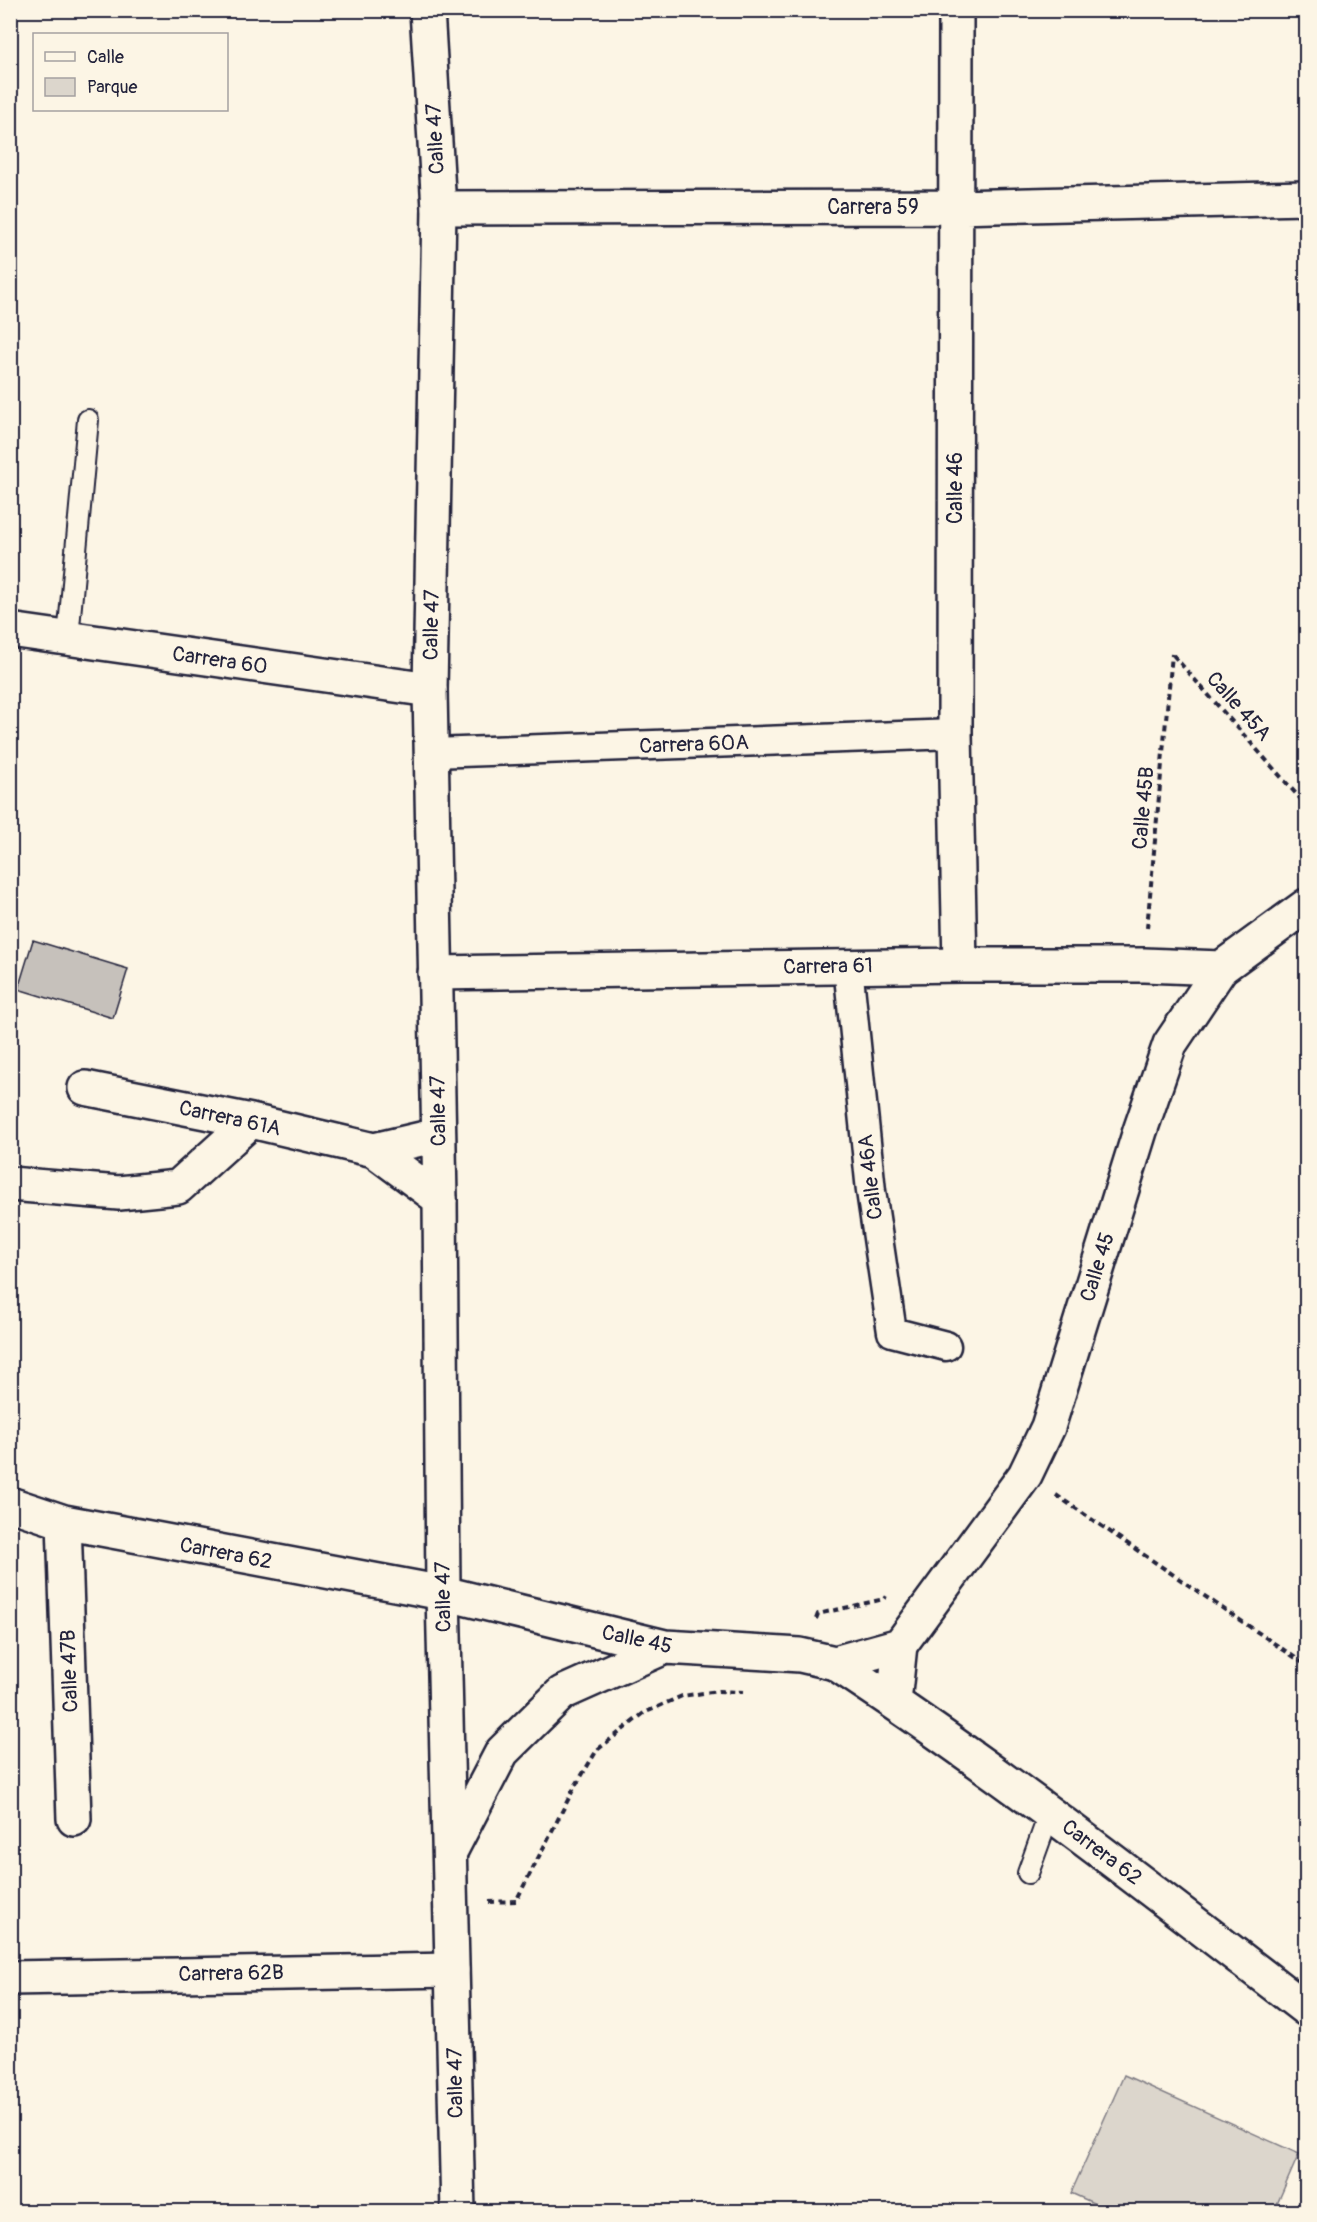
<svg xmlns="http://www.w3.org/2000/svg" width="1317" height="2222" font-family="Pangolin,sans-serif">
<rect width="100%" height="100%" fill="#fcf5e5"/>
<filter id="ink" filterUnits="userSpaceOnUse"><feTurbulence type="fractalNoise" baseFrequency=".0167" numOctaves="2"/><feDisplacementMap in="SourceGraphic" scale="12" xChannelSelector="R" yChannelSelector="G"/><feConvolveMatrix kernelMatrix="1 2 1 2 8 2 1 2 1" color-interpolation-filters="sRGB"/></filter>
<g filter="url(#ink)">
<path fill="#dcd6cc" stroke="#7f7c84" stroke-width="1.5" d="M1124 2075 1299 2154 1274 2211H1111L1071 2193Z"/>
<path fill="#c6c1bb" stroke="#22223b" stroke-width="1.5" d="M33 940 128 969 113 1018 18 989Z"/>
<g fill="none" stroke-linecap="round" stroke-linejoin="round">
<defs>
<path id="service" d="M68 638 88 420
M1028 1873 1050 1812"/>
<path id="pedestrian" d="M432 753 955 734
M848 966 871 1191 892 1332 946 1346"/>
<path id="minor" d="M956 10 955 734 960 965
M439 208 955 207 1306 198
M10 630 430 690
M435 973 960 965H1144L1221 968
M85 1088 251 1121 374 1150 440 1199
M374 1150 438 1135
M10 1184 119 1193 178 1187 251 1121
M10 1504 64 1522 443 1593
M64 1522 74 1819
M835 1663C998 1770 1152 1890 1306 2009
M894 1702 900 1645
M10 1978 452 1970"/>
<path id="tertiary" d="M443 1593 665 1647 800 1655 835 1663 900 1645 1025 1475 1048 1427 1140 1131 1170 1044 1221 968 1306 906
M450 1852 502 1752 562 1693 665 1647"/>
<path id="secondary" d="M427 10 439 208 430 690 440 1199 443 1593 458 2212"/>
</defs>
<use href="#service" stroke="#22223b" stroke-width="24"/>
<use href="#pedestrian" stroke="#22223b" stroke-width="33"/>
<use href="#minor" stroke="#22223b" stroke-width="38"/>
<use href="#tertiary" stroke="#22223b" stroke-width="38"/>
<use href="#secondary" stroke="#22223b" stroke-width="38"/>
<path stroke="#22223b" stroke-width="4" stroke-dasharray="6 4.5" stroke-linecap="butt" d="M1173 655 1306 805
M1147 928 1172 654
M1056 1495 1306 1665
M816 1619 818 1614 884 1599 886 1596
M489 1902 516 1901 573 1790 597 1750 644 1713 682 1696 718 1691 743 1692"/>
<use href="#service" stroke="#fcf5e5" stroke-width="20"/>
<use href="#pedestrian" stroke="#fcf5e5" stroke-width="28"/>
<use href="#minor" stroke="#fcf5e5" stroke-width="33"/>
<use href="#tertiary" stroke="#fcf5e5" stroke-width="33"/>
<use href="#secondary" stroke="#fcf5e5" stroke-width="33"/>
</g>
</g>
<g text-anchor="middle" stroke-width="4.5" stroke-linejoin="round" paint-order="stroke">
<g font-size="21" fill="#22223b" stroke="#fcf5e5">
<text transform="translate(435 139) rotate(-93)" y="7">Calle 47</text>
<text x="873" y="214">Carrera 59</text>
<text transform="translate(955 488) rotate(-90)" y="7">Calle 46</text>
<text transform="translate(431 625) rotate(-89)" y="7">Calle 47</text>
<text transform="translate(220 660) rotate(8)" y="7">Carrera 60</text>
<text transform="translate(1239 706) rotate(48)" y="7">Calle 45A</text>
<text transform="translate(694 744) rotate(-2)" y="7">Carrera 60A</text>
<text transform="translate(1143 808) rotate(-85)" y="7">Calle 45B</text>
<text transform="translate(828 966) rotate(-1)" y="7">Carrera 61</text>
<text transform="translate(438 1111) rotate(-91)" y="7">Calle 47</text>
<text transform="translate(230 1118) rotate(12)" y="7">Carrera 61A</text>
<text transform="translate(870 1177) rotate(-97)" y="7">Calle 46A</text>
<text transform="translate(1097 1267) rotate(-73)" y="7">Calle 45</text>
<text transform="translate(226 1553) rotate(11)" y="7">Carrera 62</text>
<text transform="translate(443 1597) rotate(-91)" y="7">Calle 47</text>
<text transform="translate(637 1639) rotate(12)" y="7">Calle 45</text>
<text transform="translate(69 1671) rotate(-92)" y="7">Calle 47B</text>
<text transform="translate(1102 1852) rotate(37)" y="7">Carrera 62</text>
<text transform="translate(231 1973) rotate(-1)" y="7">Carrera 62B</text>
<text transform="translate(455 2083) rotate(-91)" y="7">Calle 47</text>
</g>
</g>
<rect width="1317" height="2222" fill="none" stroke="#fcf5e5" stroke-width="36"/>
<rect x="18" y="18" width="1281" height="2186" fill="none" stroke="#22223b" stroke-width="2" filter="url(#ink)"/>
<rect x="33" y="33" width="195" height="78" fill="#fcf5e5" stroke="#a5a1a1" stroke-width="1.5"/>
<rect x="45" y="52" width="30" height="9" fill="#fcf5e5" stroke="#a5a1a1" stroke-width="1.5"/>
<text x="87" y="63" font-size="18" fill="#22223b">Calle</text>
<rect x="45" y="78" width="30" height="18" fill="#dcd6cc" stroke="#a5a1a1" stroke-width="1.5"/>
<text x="87" y="93" font-size="18" fill="#22223b">Parque</text>
</svg>
